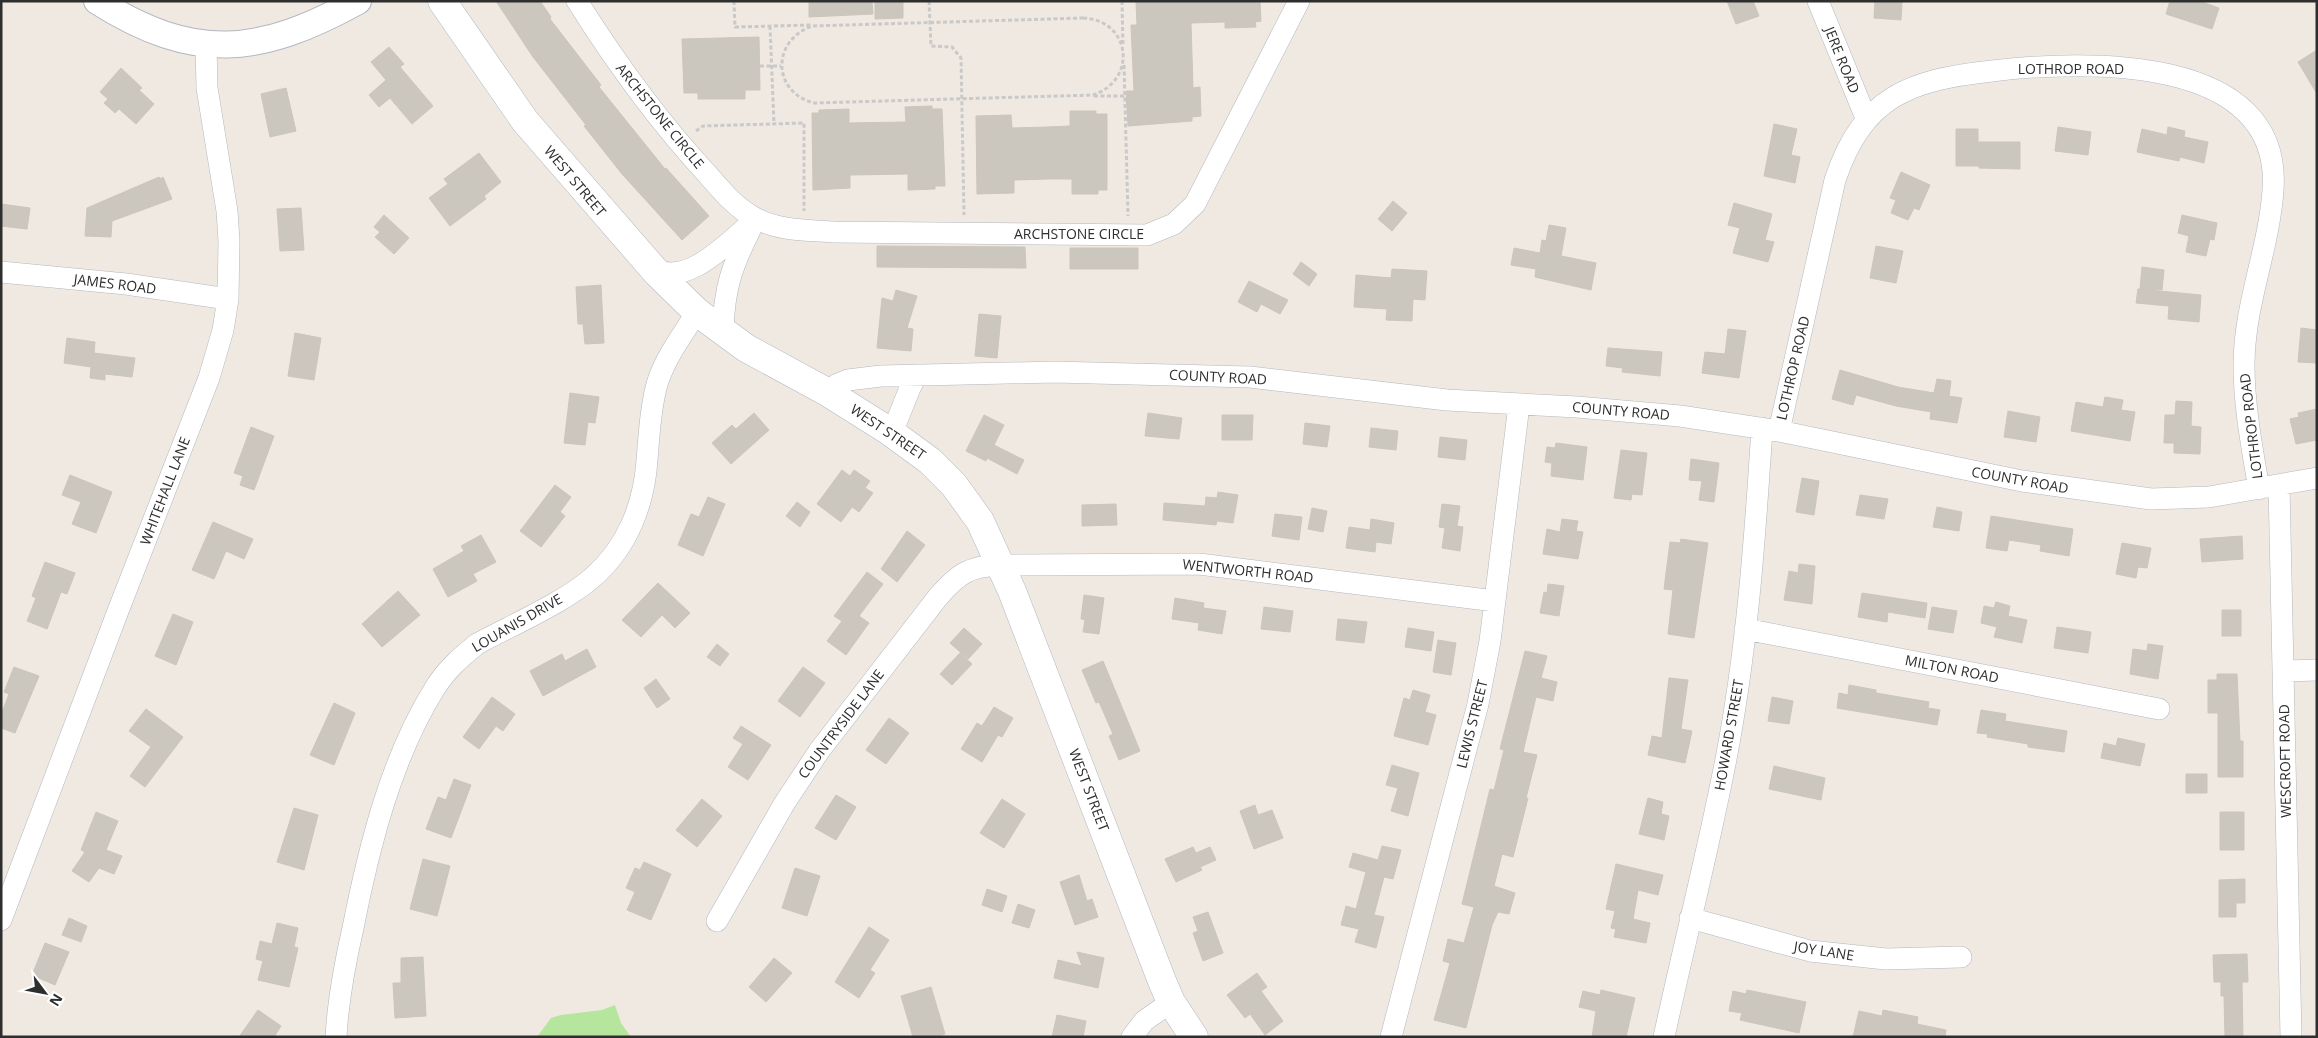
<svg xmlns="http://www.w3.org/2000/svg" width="2318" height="1038" font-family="'Open Sans',sans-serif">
<rect width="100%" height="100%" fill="#efe9e1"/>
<path fill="#b6e59e" d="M615 1005 621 1023 631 1037H537L551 1018 561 1015 602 1010Z"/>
<path fill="#cbc7bf" stroke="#cbc5ba" d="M496 1H540L551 17 550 19 601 85 599 87 665 169 666 168 709 216 682 240 622 174 584 126 586 125 533 57Z
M809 1H872L873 14 809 17Z
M875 1H903V18L875 19Z
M1136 1H1260L1261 21 1255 22 1256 27 1225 28V22L1191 23 1193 88 1200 87 1201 116 1192 117V121L1128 126 1126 91H1134L1131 25H1137Z
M1727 1H1753L1759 16 1736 24Z
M1875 1H1902L1901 20 1874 18Z
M2170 1H2199L2219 8 2212 29 2166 14Z
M759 37 760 90H745V99H698V93H684L682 39Z
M389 47 404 64 400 67 433 106 412 124 390 98 379 107 369 95 386 80 371 62Z
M2317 50V94L2298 62Z
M121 68 142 88 139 90 154 104 136 124 119 109 115 113 104 103 108 99 100 92Z
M286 88 296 131 270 137 261 94Z
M932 106V109H942L945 186H935V189L908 190V174L850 175V188L813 190 812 113H819V110L849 109V123L906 122 905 107Z
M1070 111H1096V114H1107V190H1098V194H1072V179H1048L1014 180V193L977 194 976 116 1011 115 1012 128 1047 127 1070 126Z
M1774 124 1797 129 1791 155 1800 157 1795 183 1764 176Z
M2058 127 2091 132 2088 155 2055 151Z
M2168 127 2185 131 2184 137 2208 142 2204 163 2180 157 2179 161 2137 152 2142 129 2167 135Z
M1956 129H1978V142H2020V169L1979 168V166H1956Z
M479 153 501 182 484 196 486 199 450 226 429 198 448 184 444 179Z
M1901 172 1930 185 1919 210 1914 208 1908 220 1891 213 1896 200 1890 198Z
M159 177 160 179 163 177 172 199 112 221 111 237 85 236 87 208Z
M1393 201 1407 213 1392 231 1378 219Z
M1734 203 1772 214 1765 240 1774 242 1768 262 1733 253 1740 228 1728 225Z
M1 204 30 208 27 229 1 226Z
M301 208 304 250 280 251 277 209Z
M384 215 409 238 394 254 375 237 380 232 374 227Z
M2182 215 2217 223 2214 240 2210 239 2206 256 2186 252 2189 236 2178 233Z
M1549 225 1566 228 1561 256 1596 263 1591 290 1535 277 1536 269 1511 265 1514 248 1540 253 1542 240 1546 241Z
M877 246 1025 247 1026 268 877 267Z
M1876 246 1903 251 1896 283 1870 278Z
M1070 248H1138V269H1070Z
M1301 262 1317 274 1309 286 1293 274Z
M2142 267 2164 270 2162 290 2140 289Z
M1392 269 1427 271 1425 300 1413 299 1412 321 1386 320 1387 309 1354 307 1356 275 1391 278Z
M1249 281 1288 300 1280 314 1261 304 1257 312 1238 302Z
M601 285 604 343 585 344 583 324H578L576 287Z
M2138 289 2201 295 2199 322 2168 319 2169 306 2136 303Z
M896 290 917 296 907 328 913 329 911 351 877 348 882 298 893 301Z
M979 314 1001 316 997 358 975 356Z
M2301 328 2317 330V363L2298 362Z
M1728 329 1746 331 1739 378 1702 373 1705 352 1725 354Z
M295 333 321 338 314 380 288 376Z
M67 338 95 342 94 353 135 358 132 377 105 374V380L90 378 91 367 64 363Z
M1608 348 1662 352 1660 376 1622 372 1623 368 1606 366Z
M1840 370 1898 387 1934 393 1937 379 1951 381 1949 396 1962 398 1957 423 1930 419 1931 412 1896 406 1856 395 1853 405 1832 399Z
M570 393 599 397 595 423 588 422 585 445 564 443Z
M2105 397 2123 400 2121 410 2135 412 2130 441 2071 431 2076 402 2103 407Z
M2176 401 2192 402 2191 426 2201 427 2200 454 2174 453V443H2164L2165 415H2175Z
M2317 409V440L2296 444 2290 419 2299 417 2298 413Z
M2008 411 2040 417 2036 442 2004 437Z
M754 413 769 430 731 464 712 443 732 425 736 429Z
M1148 413 1182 418 1179 439 1145 436Z
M984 415 1004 425 994 445 1024 460 1017 474 987 458 986 461 966 451Z
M1222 415H1253L1252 440H1222Z
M1305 423 1330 426 1327 447 1303 444Z
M251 427 274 436 254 490 240 485 243 476 234 473Z
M1371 428 1398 431 1396 450 1369 447Z
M1440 437 1467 440 1465 460 1438 457Z
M1556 443 1587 447 1583 480 1551 476 1552 463 1545 462 1547 447 1555 448Z
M1621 450 1647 453 1642 495 1632 494 1631 500 1614 498Z
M1691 459 1719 463 1714 502 1699 500 1702 481 1689 480Z
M842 470 850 476 854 470 870 481 865 488 873 493 859 512 852 507 841 522 817 504Z
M70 475 112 492 96 533 72 524 81 502 62 495Z
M1802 478 1819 481 1814 515 1796 512Z
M555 485 571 497 560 512 565 516 541 547 520 531Z
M1218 492 1238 495 1233 523 1217 521 1216 525 1163 520 1164 503 1205 506 1206 497 1217 498Z
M1860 495 1888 499 1884 519 1856 515Z
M708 497 725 504 703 556 678 545 691 514 699 517Z
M797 502 810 512 800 527 786 516Z
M1116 504 1117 525 1082 526V505Z
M1442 504 1460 506 1457 526 1463 527 1460 551 1442 548 1445 528 1439 527Z
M1937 507 1962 512 1959 531 1933 527Z
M1312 508 1327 511 1323 532 1308 529Z
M1275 514 1302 517 1299 540 1272 536Z
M1991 516 2073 529 2069 556 2040 551 2041 545 2009 540 2007 551 1986 548Z
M1371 519 1394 523 1391 544 1376 542 1375 552 1346 548 1349 527 1370 530Z
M1562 519 1578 521 1576 531 1583 532 1578 559 1543 554 1547 529 1560 532Z
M213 522 253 539 244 559 226 551 214 579 192 570Z
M907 531 925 545 897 582 881 569Z
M481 535 496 562 473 574 477 581 448 597 433 569 464 551 461 546Z
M2242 536 2243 559 2202 562 2200 539Z
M1681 539 1708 543 1694 638 1668 634 1673 590 1664 589 1670 542 1680 543Z
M2122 543 2151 548 2147 568 2138 567 2136 578 2116 574Z
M45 562 75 573 67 594 61 592 47 629 27 621 36 598 32 596Z
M1799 564 1815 566 1812 604 1784 600 1789 571 1798 573Z
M867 572 883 584 859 616 869 623 846 655 827 641 842 621 834 616Z
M658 583 690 613 675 628 662 615 641 637 622 620Z
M1548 584 1564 586 1559 616 1540 613 1544 592 1547 593Z
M398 591 420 615 382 647 362 624Z
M1862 593 1927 603 1925 618 1888 612 1887 622 1858 617Z
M1084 595 1104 598 1099 634 1083 632 1085 620 1081 619Z
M1175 598 1204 603 1203 608 1226 611 1222 634 1198 630 1199 623 1172 619Z
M1996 602 2010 606 2008 616 2027 620 2022 643 1994 637 1997 627 1981 623 1984 606 1994 608Z
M1264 607 1293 611 1290 632 1261 629Z
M1932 607 1957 611 1953 633 1928 629Z
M2222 610H2241V636H2222Z
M173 614 193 622 176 665 155 656Z
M1338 619 1367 622 1364 643 1336 640Z
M2057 627 2091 632 2088 653 2054 648Z
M964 628 982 644 968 659 950 643Z
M1408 628 1434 632 1431 651 1405 647Z
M1438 640 1456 643 1451 675 1433 672Z
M717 644 729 654 720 666 707 657Z
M2148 644 2163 646 2158 679 2130 674 2133 649 2147 651Z
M587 649 596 667 543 696 530 671 562 654 565 661Z
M1525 651 1547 656 1541 678 1557 682 1553 701 1536 697 1523 752 1537 755 1526 798H1528L1513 857 1502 854 1494 886 1515 893 1509 914 1498 912 1492 925 1466 1028 1434 1020 1450 963 1443 961 1448 939 1464 943 1474 907 1462 904 1490 789 1494 790 1504 750 1500 749Z
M960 653 972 664 952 685 940 674Z
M1103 661 1140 751 1119 760 1109 736 1113 734 1099 702 1096 703 1082 670Z
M14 667 39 676 15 733 1 728V715L9 694 4 692Z
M803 667 825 683 800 717 778 701Z
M2217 674H2237L2240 741H2243V777H2218V713H2208V680H2217Z
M1669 678 1688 680 1681 729 1692 731 1685 763 1648 755 1652 736 1662 738Z
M656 679 670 699 657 708 644 688Z
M1849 685 1876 690V693L1929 702 1928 708 1940 710 1937 725 1837 708 1839 693 1848 695Z
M1413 690 1430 695 1425 712 1436 715 1428 745 1394 736 1404 698 1410 700Z
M492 697 515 714 503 731 496 726 479 749 463 737Z
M1772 697 1793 701 1789 724 1768 721Z
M334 703 355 713 334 765 310 755Z
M994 707 1013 718 1002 737 998 735 982 762 961 749 977 723 982 726Z
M146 709 183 737 145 787 130 776 151 747 129 731Z
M1981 710 2006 714 2005 721 2067 731 2064 752 2028 747V744L1987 737 1988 734 1977 733Z
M889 718 909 733 886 764 866 750Z
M741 726 771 745 748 780 728 767 743 744 733 738Z
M2118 738 2145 744 2140 766 2101 758 2104 743 2116 746Z
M1392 765 1419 773 1408 816 1391 811 1398 788 1386 785Z
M1774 766 1825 778 1821 800 1769 789Z
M2186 774H2207V793H2186Z
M454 779 471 785 451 838 426 829 438 797 446 800Z
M836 795 856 807 836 840 815 828Z
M1648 798 1663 802 1661 814 1669 816 1664 840 1639 834Z
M702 799 722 816 697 847 676 830Z
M1002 799 1025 814 1004 848 980 833Z
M1255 805 1258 815 1272 810 1283 838 1254 849 1240 811Z
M294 808 318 815 304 870 277 862Z
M96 812 118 821 106 850 122 856 114 874 99 868 89 882 72 871 85 852 81 850Z
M2220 812H2244V850H2220Z
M1382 846 1401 850 1393 879 1384 877 1374 915 1384 917 1376 948 1355 942 1359 929 1341 925 1346 906 1356 909 1366 872 1349 867 1353 853 1378 860Z
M1193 847 1196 853 1210 847 1216 860 1200 867 1202 870 1176 882 1165 859Z
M423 859 450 866 437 916 410 909Z
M644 862 671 874 651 920 627 910 635 892 626 888 635 868 640 870Z
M1616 864 1663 875 1658 895 1638 890 1633 919 1650 923 1646 943 1614 937 1616 929 1611 928 1615 911 1606 909Z
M795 868 820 876 807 916 782 908Z
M1079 875 1087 901 1092 899 1098 917 1075 925 1060 882Z
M2245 879V903H2236V917H2219V880Z
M987 889 1007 896 1002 912 982 905Z
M1018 904 1035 910 1029 928 1012 923Z
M1208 912 1223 953 1203 961 1193 933 1198 931 1193 917Z
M69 918 87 926 81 942 62 935Z
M277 923 298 928 294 947 298 948 289 987 258 980 263 961 256 959 260 941 272 944Z
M869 927 889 940 870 970 875 973 859 998 835 982Z
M45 943 69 952 55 985 32 975Z
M1077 952 1104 958 1098 988 1054 978 1058 960 1082 966Z
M2247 954 2248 982H2242L2243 1037H2225L2224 996H2221V982H2214L2213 955Z
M423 957 426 1016 395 1018 393 983H401V958Z
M774 958 792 973 766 1002 749 987Z
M1257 973 1267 987 1261 991 1283 1021 1265 1035 1250 1014 1245 1018 1227 995Z
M931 987 945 1034 935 1037H913L901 996Z
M1601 990 1635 998 1626 1037H1592L1596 1011 1579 1007 1583 991 1600 995Z
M1747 990 1806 1002 1799 1033 1740 1020 1742 1013 1729 1011 1733 991 1746 994Z
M258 1010 281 1026 274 1037H239Z
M1883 1010 1918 1017 1917 1024 1946 1030 1945 1037H1853L1859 1011 1882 1016Z
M1057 1015 1086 1021 1083 1037H1052Z"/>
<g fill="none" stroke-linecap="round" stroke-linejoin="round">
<defs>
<path id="minor" d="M577 1C616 63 658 121 708 175 722 191 736 208 755 218 779 231 807 230 834 232L1147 235 1174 224 1195 204 1299 1
M1818 1 1866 118
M651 266C685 292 731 239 756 219
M1 272 126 284 228 299
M723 331C724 288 732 266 751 228
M827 392 836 385 848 380 881 376 1054 372 1250 377 1447 400 1577 407 1680 416 1779 431 2022 481 2151 499 2209 497 2317 478
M1779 431 1835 180C1863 96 1910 80 1992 71 2083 60 2283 53 2273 190 2269 249 2244 305 2244 365 2244 406 2252 448 2259 489
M892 433 910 388 917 375
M2279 485 2291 1037
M1745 629 2159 709
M2283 671 2317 670
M1690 918 1810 951 1886 959 1961 957
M1 920 118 611 209 378 223 330 228 299 229 241 227 211 207 88 206 44
M717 921 784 804 819 751 938 597C958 574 969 566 1000 565L1199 564 1495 601
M336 1037C338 1000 345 963 353 928 369 847 391 758 435 688 446 670 461 657 477 644 512 625 563 603 592 578 627 548 644 505 647 460 649 436 650 412 656 388 663 360 682 336 697 312
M1132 1037 1144 1021 1171 1002
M1391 1037 1478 704 1490 641 1519 405
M1664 1037C1684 944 1708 852 1726 759 1747 650 1755 539 1762 428"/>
<path id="tertiary" d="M97 1C195 63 260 55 358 1"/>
<path id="secondary" d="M442 1 525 121 657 273 697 312 746 348 827 392 889 431 930 461 954 485 980 521 1012 591 1162 981 1171 1002 1194 1037"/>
</defs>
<use href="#minor" stroke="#b4b7c1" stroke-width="22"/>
<use href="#tertiary" stroke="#b4b7c1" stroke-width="28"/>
<use href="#secondary" stroke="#b4b7c1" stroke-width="29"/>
<path stroke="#c9c9c9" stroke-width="3" stroke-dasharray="4 2.5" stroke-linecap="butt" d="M734 1 735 27 811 25
M929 1 931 46 952 47 961 58 964 215
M1122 1 1123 46
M1083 18C1131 20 1138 80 1093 95L814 103C772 92 771 41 812 26Z
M770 26 774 124
M1124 65 1128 216
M760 66H781
M1094 96H1125
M696 131 703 126 804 123V211"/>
<use href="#minor" stroke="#fff" stroke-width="21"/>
<use href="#tertiary" stroke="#fff" stroke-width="26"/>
<use href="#secondary" stroke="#fff" stroke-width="28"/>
</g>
<g text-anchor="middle" stroke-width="4.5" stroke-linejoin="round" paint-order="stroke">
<g font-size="14" fill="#2e2e2e" stroke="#fff">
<text transform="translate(1842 60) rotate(68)" y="5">JERE ROAD</text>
<text x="2071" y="74">LOTHROP ROAD</text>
<text transform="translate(660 116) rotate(51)" y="5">ARCHSTONE CIRCLE</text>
<text transform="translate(575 181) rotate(50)" y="5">WEST STREET</text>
<text x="1079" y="239">ARCHSTONE CIRCLE</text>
<text transform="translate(115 284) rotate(7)" y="5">JAMES ROAD</text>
<text transform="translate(1793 368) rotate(-77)" y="5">LOTHROP ROAD</text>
<text transform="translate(1218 377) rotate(3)" y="5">COUNTY ROAD</text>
<text transform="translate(1621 411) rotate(5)" y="5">COUNTY ROAD</text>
<text transform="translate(2251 426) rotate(-97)" y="5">LOTHROP ROAD</text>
<text transform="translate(888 432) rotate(34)" y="5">WEST STREET</text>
<text transform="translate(2020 480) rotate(10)" y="5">COUNTY ROAD</text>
<text transform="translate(165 491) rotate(-69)" y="5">WHITEHALL LANE</text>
<text transform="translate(1248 571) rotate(6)" y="5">WENTWORTH ROAD</text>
<text transform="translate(517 623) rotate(-30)" y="5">LOUANIS DRIVE</text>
<text transform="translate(1952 669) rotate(11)" y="5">MILTON ROAD</text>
<text transform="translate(841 724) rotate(-53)" y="5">COUNTRYSIDE LANE</text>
<text transform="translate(1472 724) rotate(-76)" y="5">LEWIS STREET</text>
<text transform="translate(1729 735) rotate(-80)" y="5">HOWARD STREET</text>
<text transform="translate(2285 761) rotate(-91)" y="5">WESCROFT ROAD</text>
<text transform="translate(1089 790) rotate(69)" y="5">WEST STREET</text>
<text transform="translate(1824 951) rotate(9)" y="5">JOY LANE</text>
</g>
</g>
<rect width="2318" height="1038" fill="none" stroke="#2e2e2e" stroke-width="5"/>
<g transform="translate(45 993) rotate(122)" stroke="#ffffff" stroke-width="4" paint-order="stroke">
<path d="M0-4L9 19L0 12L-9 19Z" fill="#2e2e2e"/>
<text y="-8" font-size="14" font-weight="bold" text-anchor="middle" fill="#2e2e2e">N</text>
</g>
</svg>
